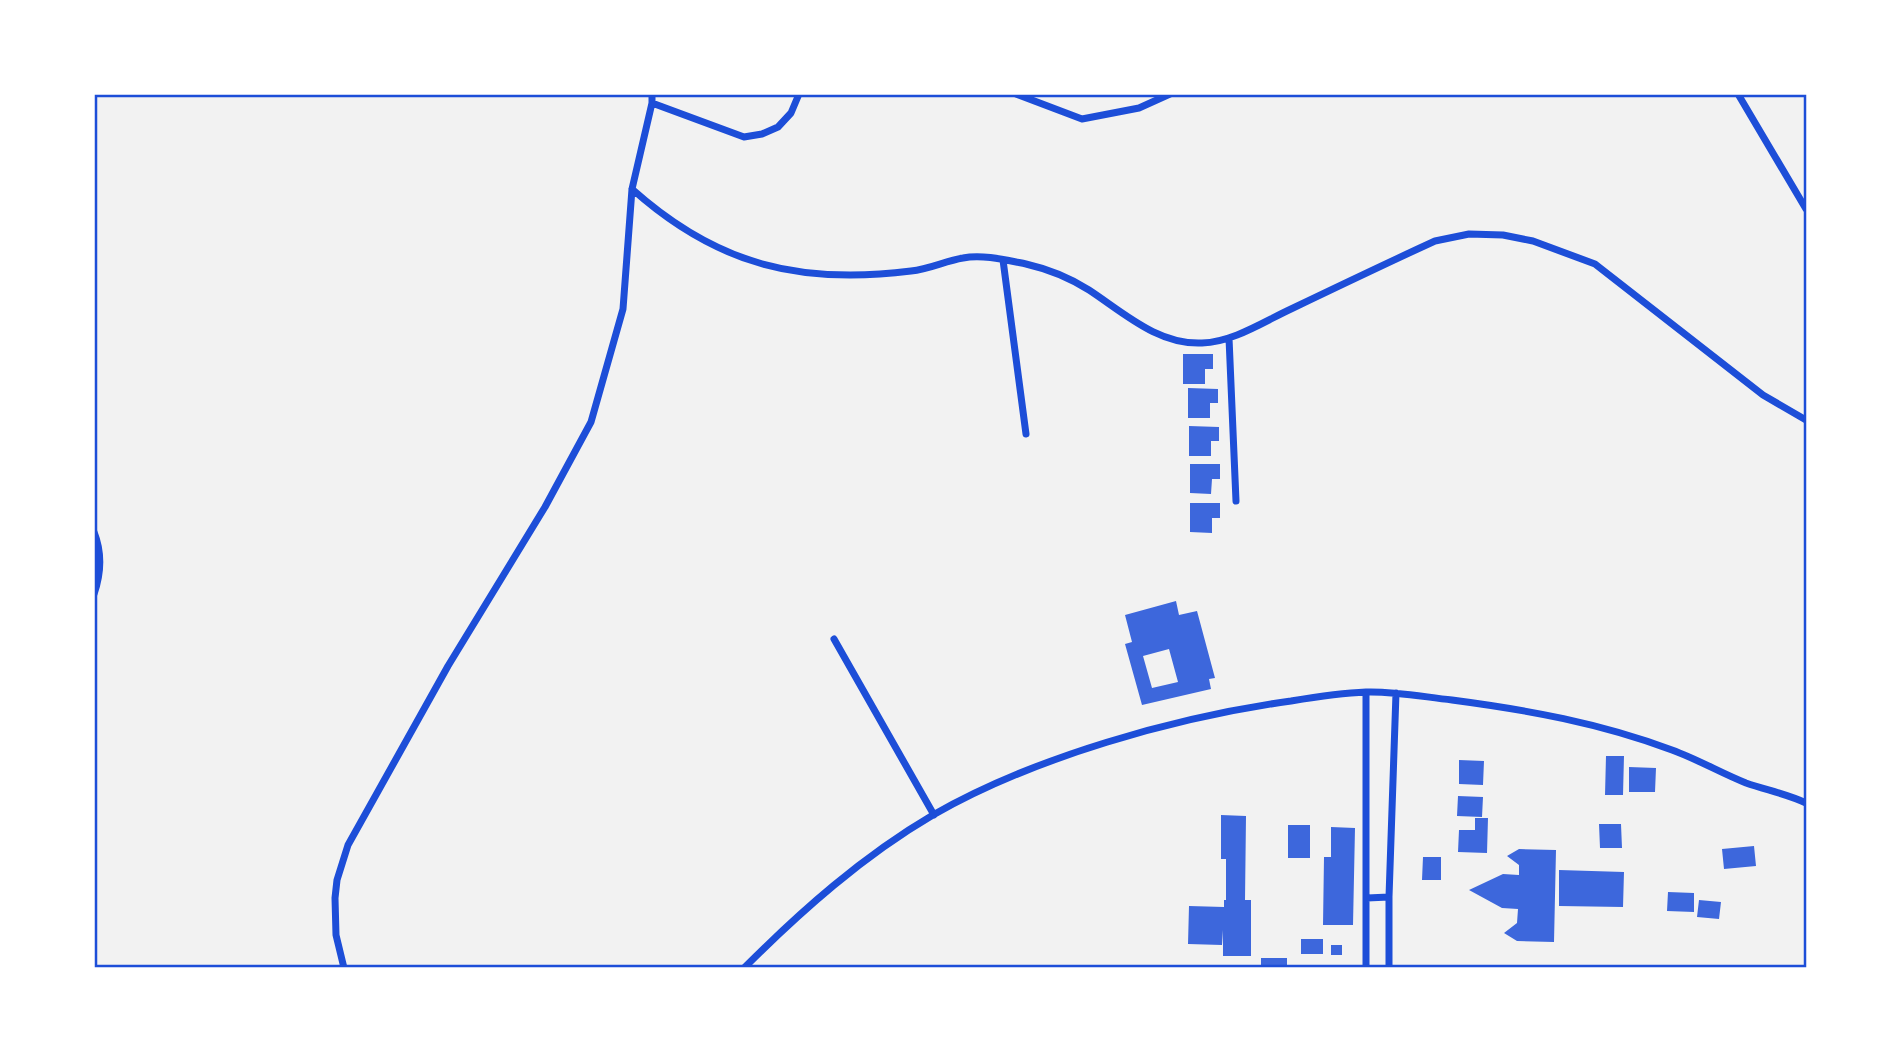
<svg xmlns="http://www.w3.org/2000/svg" width="1901" height="1062" font-family="'Public Sans',sans-serif">
<rect width="100%" height="100%" fill="#f2f2f2"/>
<path fill="#3d67dc" fill-rule="evenodd" d="M1183 354H1213V369H1205V384H1183Z
M1188 388 1218 389V403H1210V418H1188Z
M1189 426 1219 427V441H1211V456H1189Z
M1190 464H1220V479H1212L1211 494 1190 493Z
M1190 503H1220V518H1212V533L1190 532Z
M1176 601 1179 615 1197 611 1215 678 1209 679 1211 689 1142 705 1125 644 1132 642 1125 615ZM1169 649 1178 682 1152 688 1143 656Z
M1606 756H1624L1623 795H1605Z
M1459 760 1484 761 1483 785 1459 784Z
M1629 767 1656 768 1655 792H1629Z
M1458 796 1483 797 1482 817 1457 816Z
M1221 815 1246 816 1245 900H1251V956H1223V930L1222 945 1188 944 1189 906 1224 907V900H1226V859H1221Z
M1475 818H1488L1487 853 1458 852 1459 830H1475Z
M1599 824H1621L1622 848H1600Z
M1288 825H1310V858H1288Z
M1331 827 1355 828 1353 925H1323L1324 857H1331Z
M1754 846 1756 866 1724 869 1722 849Z
M1519 849 1556 850 1554 942 1517 941 1504 933 1517 923 1518 909 1502 908 1469 890 1503 874 1519 875V865L1507 856Z
M1423 857H1441V880H1422Z
M1559 870 1624 872 1623 907 1559 906Z
M1668 892 1694 893V912L1667 911Z
M1699 900 1721 902 1719 919 1697 917Z
M1301 939H1323V954H1301Z
M1331 945H1342V955H1331Z
M1261 958H1287V968H1261Z"/>
<g fill="none" stroke-linecap="round" stroke-linejoin="round">
<path stroke="#1d4ed8" stroke-width="7" d="M1016 94 1082 119 1139 108 1170 94
M1738 94 1806 209
M652 103 744 137 762 134 778 127 791 113 799 94
M632 189C717 265 800 285 911 271 930 269 945 261 963 258 982 254 1006 260 1026 264 1048 269 1070 278 1089 290 1124 313 1158 345 1202 343 1233 342 1263 322 1291 309 1339 286 1387 263 1435 241L1469 234 1503 235 1533 241 1595 264 1763 395 1806 420
M1003 260 1026 434
M1229 338 1236 501
M94 532C102 552 101 574 94 594
M834 639 934 815
M1366 692V968
M1367 898 1389 897
M344 968 336 935 335 898 337 880 348 845 448 666 545 507 591 422 623 309 632 189 652 103V94
M744 968C801 911 863 856 933 815 1034 757 1176 717 1291 701 1315 697 1341 693 1366 692 1394 691 1424 697 1452 700 1528 710 1600 723 1672 750 1697 759 1721 773 1746 783 1766 790 1787 794 1806 803
M1389 968V897L1396 693"/>
</g>
<rect width="1901" height="1062" fill="none" stroke="#ffffff" stroke-width="192"/>
<rect x="96" y="96" width="1709" height="870" fill="none" stroke="#1d4ed8" stroke-width="2.5"/>
</svg>
